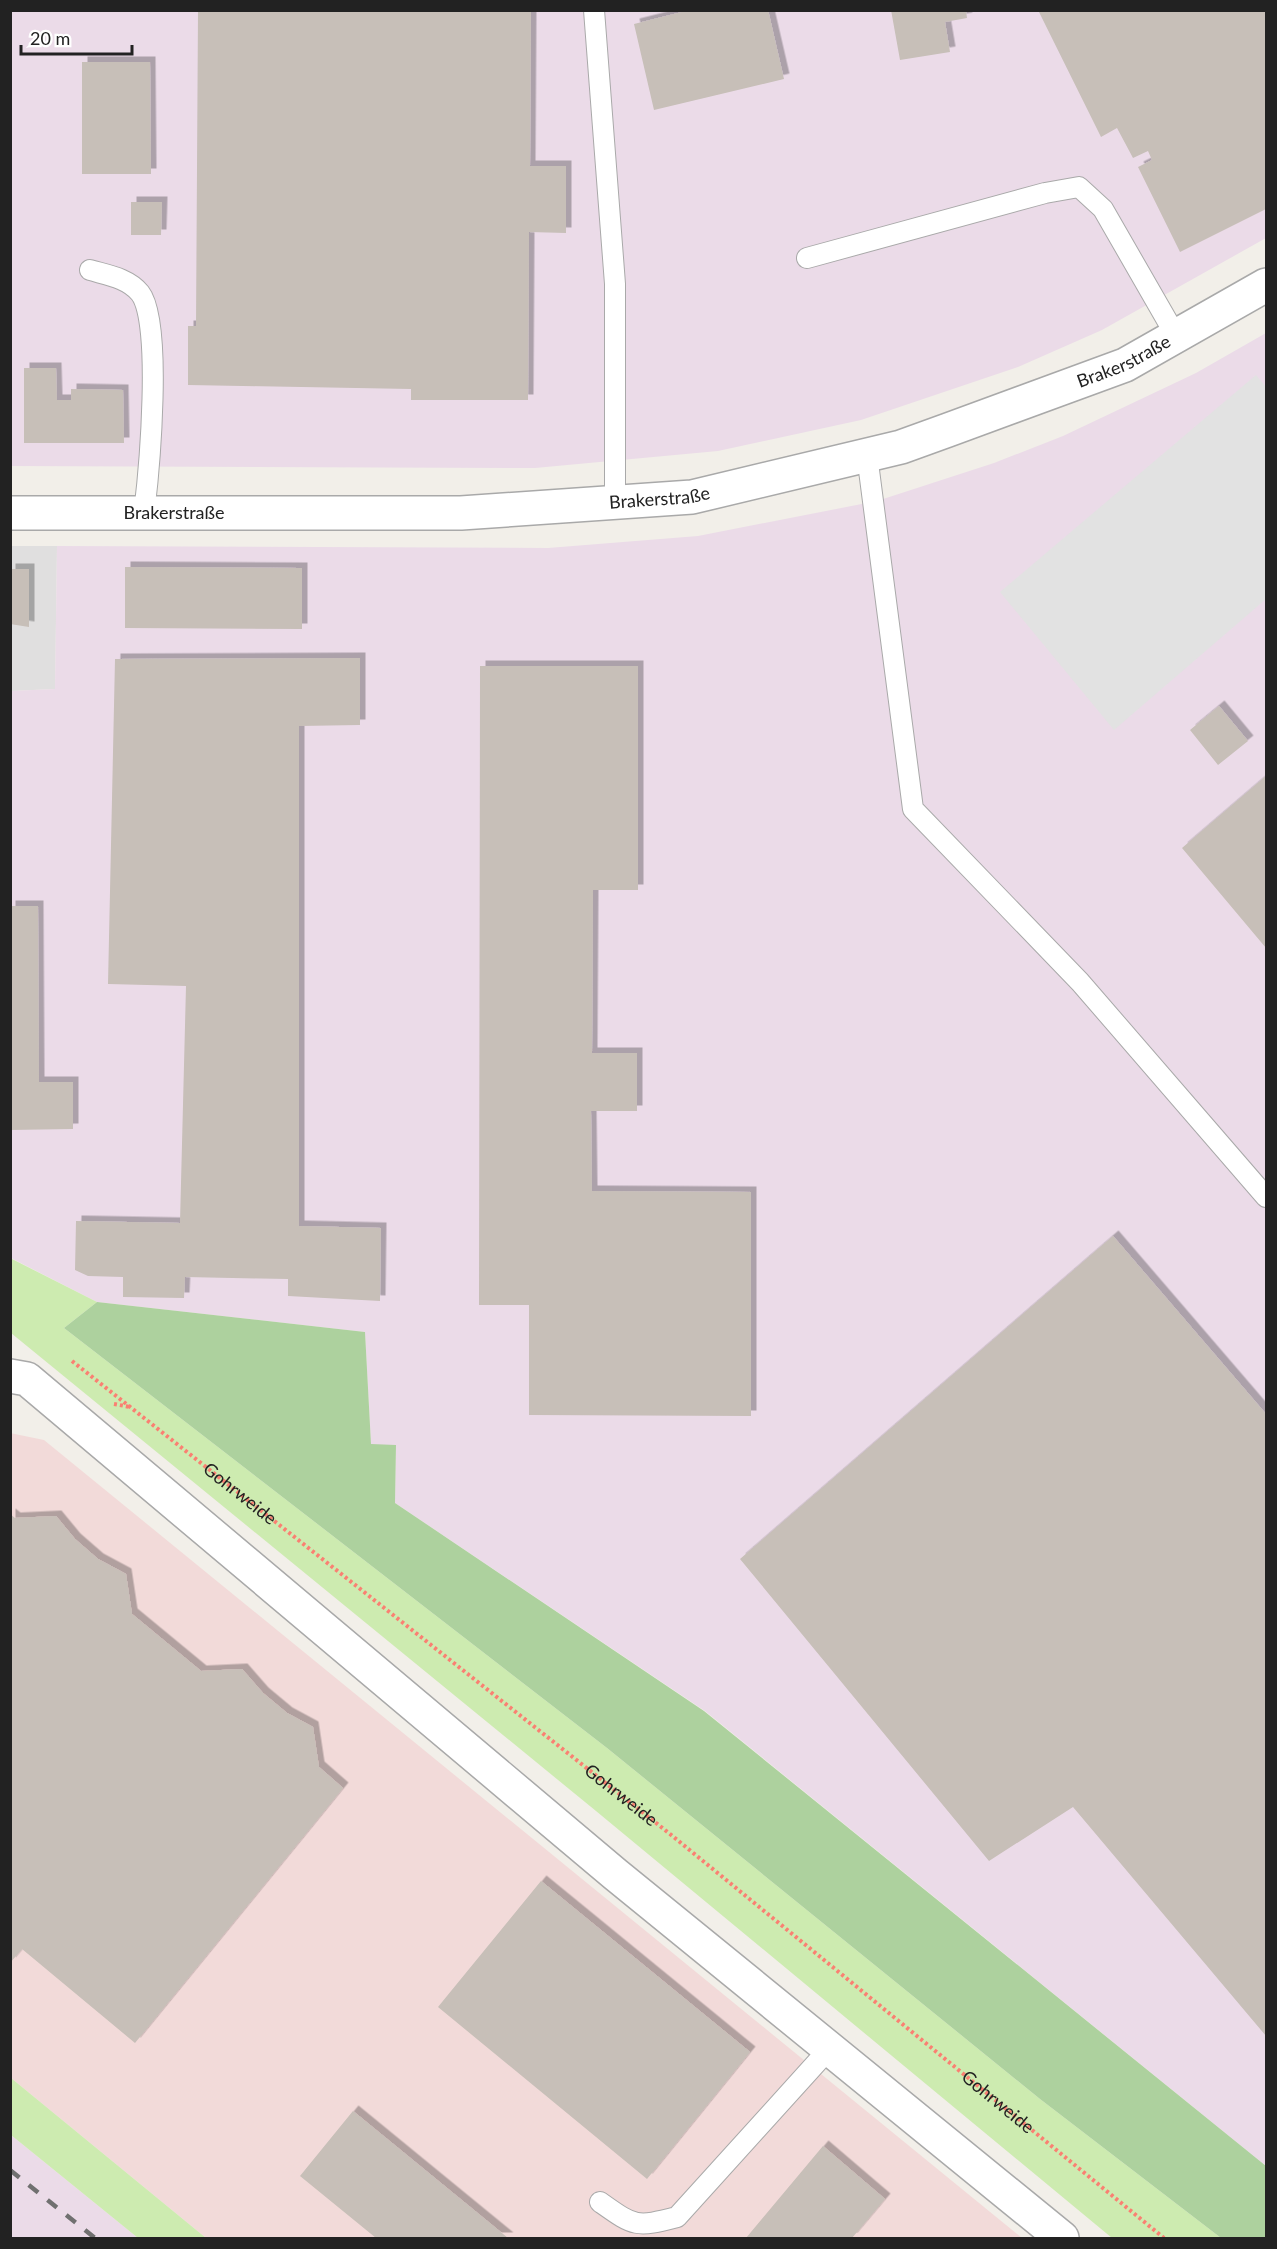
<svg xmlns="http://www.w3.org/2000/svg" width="1277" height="2249" font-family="Lato,sans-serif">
<defs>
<filter id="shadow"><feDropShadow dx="5.5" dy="-5.5" stdDeviation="0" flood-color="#0004"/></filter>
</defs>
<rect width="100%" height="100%" fill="#f2efe9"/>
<path fill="#e0dfdf" d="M10 546H57L55 689 11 691Z"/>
<path fill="#f2dad9" d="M10 1433 44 1440 1022 2238H206L11 2078Z"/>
<path fill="#ebdbe8" d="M11 11H1266V238L1102 330 1018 367 861 420 718 451 535 468 11 466Z
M1266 333V2166L705 1711 395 1503 396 1446 371 1445 365 1332 97 1302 11 1258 10 691 55 689 57 546 548 548 698 536 877 501 994 463 1063 436 1196 373Z
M11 2135 138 2238H11Z"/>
<path fill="#cdebb0" d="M10 1258 97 1302 64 1328 607 1748 1040 2099 1221 2238H1112L596 1811 11 1333Z
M10 2078H11L206 2238H138L11 2135Z"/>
<path fill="#add19e" d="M97 1302 365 1332 371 1444 396 1445 395 1503 704 1711 1266 2166V2238H1221L1040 2099 607 1748 64 1328Z"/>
<path fill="#e2e2e2" d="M1256 375 1266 387V599L1114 730 1000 592Z"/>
<path fill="#c7bfb8" filter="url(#shadow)" d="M198 10H531L530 166H566V233L529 232 528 400H411V389L188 385V326H196Z
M690 10H768L784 79 654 110 634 24Z
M891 10H966L967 18 945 22 950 52 900 60Z
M1038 10H1266V209L1180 252 1138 167 1152 160 1148 151 1133 158 1117 128 1101 137Z
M82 62H150L151 174H82Z
M131 202H162L161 235H131Z
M24 368H56L57 400H71V389L123 390 124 443H24Z
M125 567 302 568V629L125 628Z
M10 569H29V627L10 624Z
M360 658V725L299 726V1226L381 1228 380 1301 288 1296V1279L185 1277 184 1298 123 1297V1277L88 1276 75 1270 76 1221 180 1223 186 986 108 984 115 659Z
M480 666H638V890H593L592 1053H637V1111H591L592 1191 751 1192V1416L529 1415V1305H479Z
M1219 706 1248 741 1218 765 1190 730Z
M1266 776V948L1182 848Z
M10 906H38L39 1082H73V1129L10 1130Z
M1113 1236 1266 1414V2036L1073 1807 989 1861 740 1559Z
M10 1514 15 1518 56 1516 75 1539 98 1559 126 1574 132 1614 201 1671 242 1669 263 1693 287 1713 313 1727 319 1767 343 1788 135 2043 22 1949 10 1963Z
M541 1881 750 2052 647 2179 438 2007Z
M353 2111 508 2238H376L300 2176Z
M823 2146 885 2199 852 2238H746Z"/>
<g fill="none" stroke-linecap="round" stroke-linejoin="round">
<defs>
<path id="service" d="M594 10 615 284V502
M807 258 1045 193 1079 187 1103 209 1176 336
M90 270C107 275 128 278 140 293 163 322 149 473 144 513
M867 455 913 809 1080 982 1266 1197
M600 2202C634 2226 635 2228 677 2217L829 2049"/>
<g id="minor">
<path id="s2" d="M10 513H461L692 497 901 447 948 430 1125 365 1266 285"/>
<path d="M10 1376 27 1379 615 1874 1062 2238"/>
</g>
</defs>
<use href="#service" stroke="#a9a9a9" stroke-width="22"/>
<use href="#minor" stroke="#a9a9a9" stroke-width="36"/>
<g stroke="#fa8072" stroke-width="4" stroke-dasharray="3 3" stroke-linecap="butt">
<path id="s1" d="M72 1361 670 1834 1164 2238"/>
<path d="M114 1404 130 1407"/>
</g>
<use href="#service" stroke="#fff" stroke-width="20"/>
<use href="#minor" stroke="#fff" stroke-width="33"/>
<path stroke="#707070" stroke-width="4.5" stroke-dasharray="12 12" stroke-linecap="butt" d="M10 2170 95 2238"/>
</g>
<g text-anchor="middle" stroke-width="6" stroke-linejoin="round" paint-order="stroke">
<g font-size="18" fill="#222" stroke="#fff">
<text dy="6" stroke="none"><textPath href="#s2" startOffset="1136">Brakerstraße</textPath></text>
<text dy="6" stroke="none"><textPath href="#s2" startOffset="650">Brakerstraße</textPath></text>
<text dy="6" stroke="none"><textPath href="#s2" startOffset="164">Brakerstraße</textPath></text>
<text dy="6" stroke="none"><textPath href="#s1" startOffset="214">Gohrweide</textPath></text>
<text dy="6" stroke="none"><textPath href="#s1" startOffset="700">Gohrweide</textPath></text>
<text dy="6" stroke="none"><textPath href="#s1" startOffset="1186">Gohrweide</textPath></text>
</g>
</g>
<rect width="1277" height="2249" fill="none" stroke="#222222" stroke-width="24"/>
<path d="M21 45v9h111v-9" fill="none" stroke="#222222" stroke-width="3"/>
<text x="30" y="45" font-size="18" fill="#222222" stroke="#ffffff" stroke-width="4.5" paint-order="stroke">20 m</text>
</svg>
